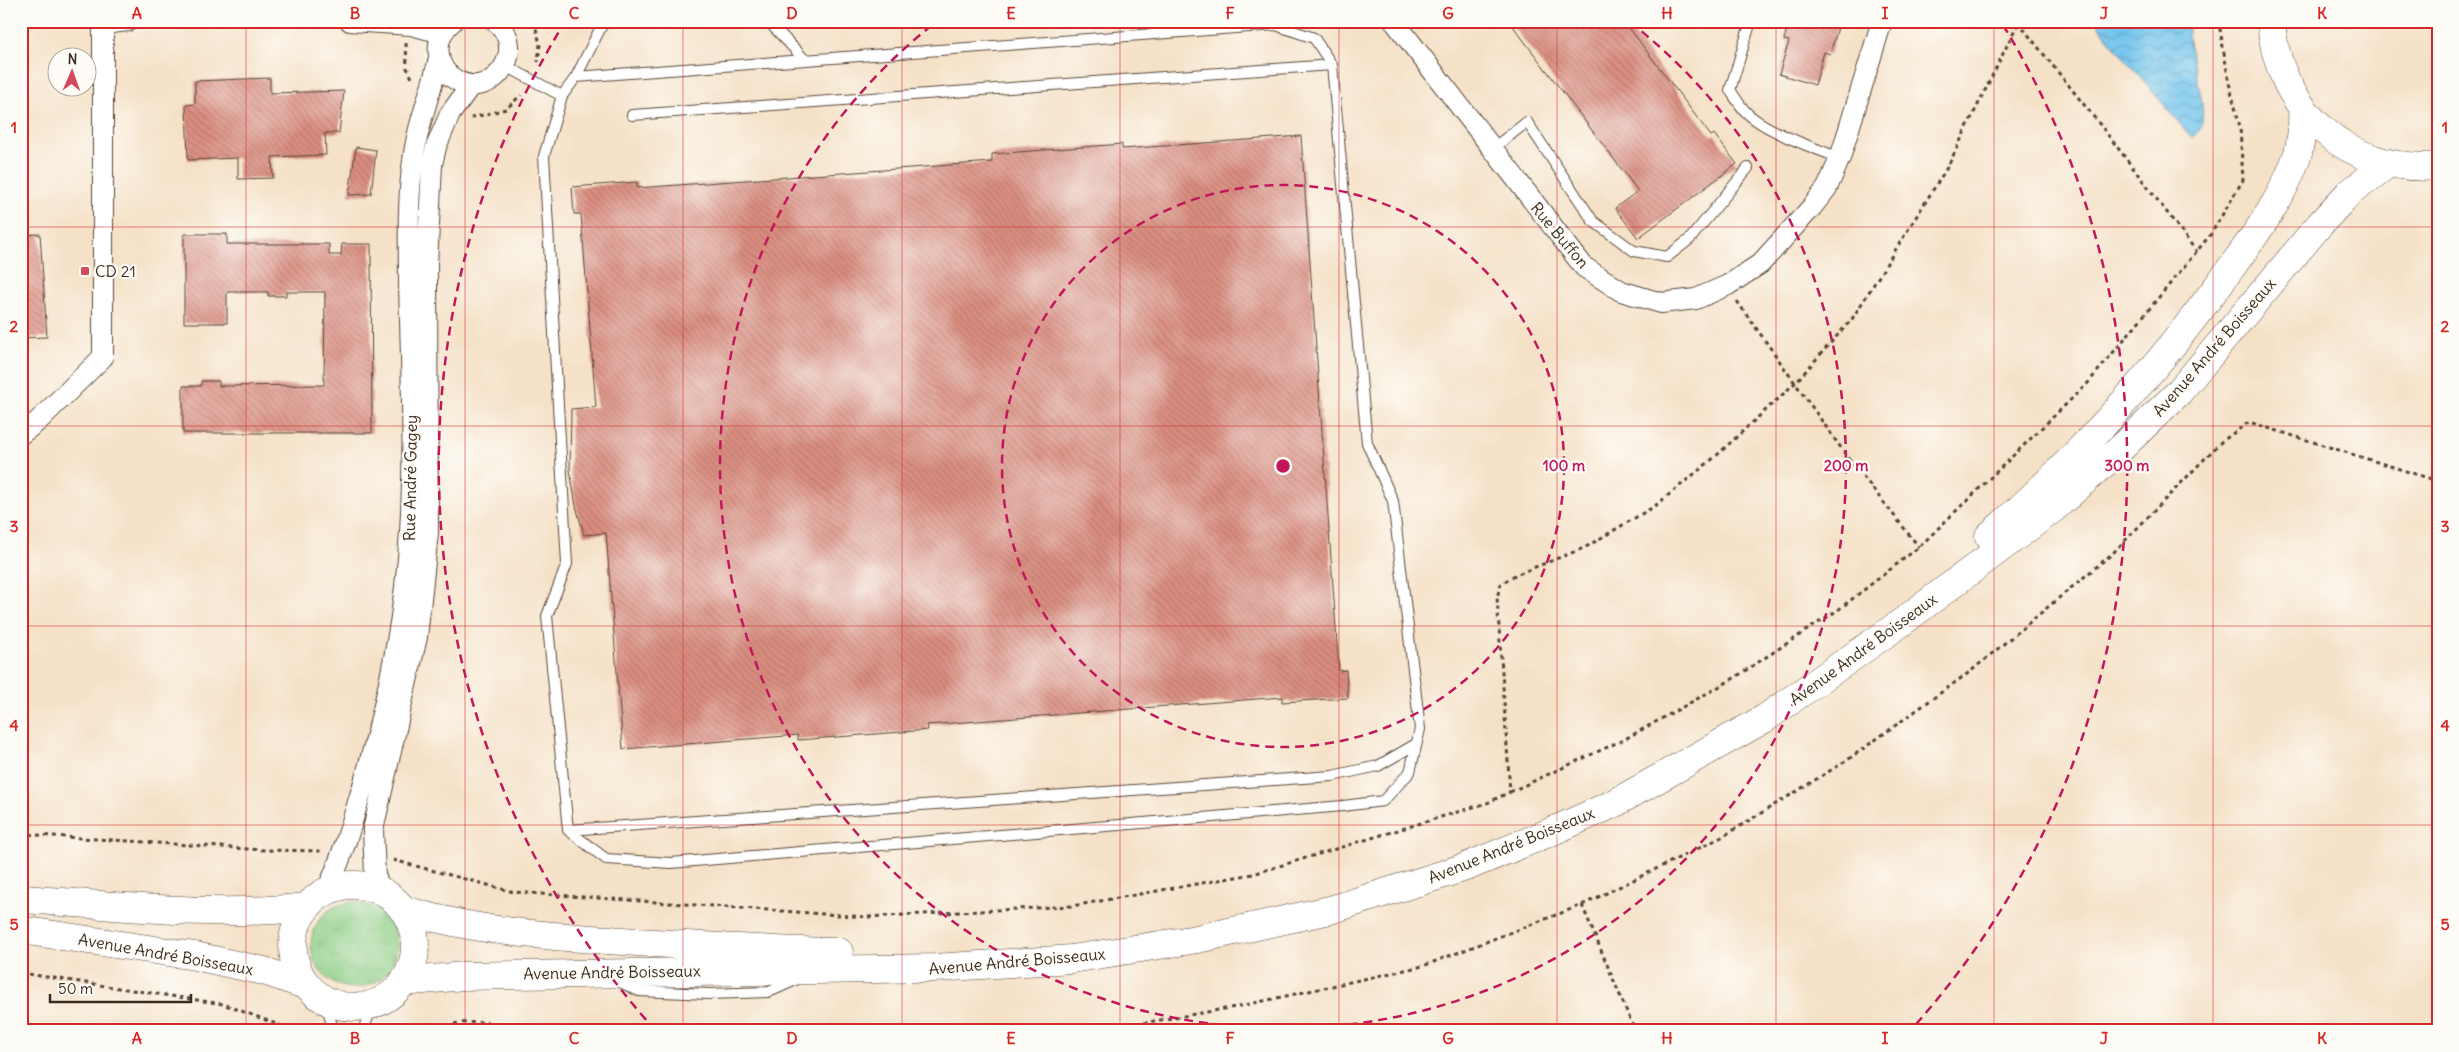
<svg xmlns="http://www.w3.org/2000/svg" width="2459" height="1052" font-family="Delius,sans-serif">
<defs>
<pattern id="grass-tufts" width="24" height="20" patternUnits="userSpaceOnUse" patternTransform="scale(1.25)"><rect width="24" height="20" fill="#8ccd85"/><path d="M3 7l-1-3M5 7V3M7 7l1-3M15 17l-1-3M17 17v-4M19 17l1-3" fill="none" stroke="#7ab072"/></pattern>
<pattern id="water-waves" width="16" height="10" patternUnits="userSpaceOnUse" patternTransform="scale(1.25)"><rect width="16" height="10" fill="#6fc3ec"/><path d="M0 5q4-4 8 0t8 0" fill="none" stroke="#5c9fbf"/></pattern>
<pattern id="building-back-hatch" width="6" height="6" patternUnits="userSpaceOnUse" patternTransform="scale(1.25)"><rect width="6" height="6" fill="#db8e81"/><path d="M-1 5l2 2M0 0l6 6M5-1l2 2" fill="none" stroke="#b37469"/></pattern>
</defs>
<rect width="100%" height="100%" fill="#fdfcf7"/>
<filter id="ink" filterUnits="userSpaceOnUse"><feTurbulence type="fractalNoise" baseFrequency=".02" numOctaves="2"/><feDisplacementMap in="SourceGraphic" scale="10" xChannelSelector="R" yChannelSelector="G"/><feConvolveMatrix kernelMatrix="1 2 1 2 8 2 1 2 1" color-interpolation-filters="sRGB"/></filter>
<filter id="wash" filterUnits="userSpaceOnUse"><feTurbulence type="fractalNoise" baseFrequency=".0096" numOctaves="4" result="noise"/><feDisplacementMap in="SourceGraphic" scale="20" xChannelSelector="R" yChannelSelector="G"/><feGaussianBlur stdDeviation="1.12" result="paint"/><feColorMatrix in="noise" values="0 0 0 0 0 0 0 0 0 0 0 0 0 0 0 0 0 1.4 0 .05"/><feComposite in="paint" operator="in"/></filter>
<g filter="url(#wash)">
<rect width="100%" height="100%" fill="#f5e1c7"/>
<path fill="url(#grass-tufts)" stroke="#647c52" d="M311 945a43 43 0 1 1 86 0a43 43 0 1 1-86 0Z"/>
<path fill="url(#water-waves)" stroke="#557685" d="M2096 21H2188C2185 51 2211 106 2200 129 2198 132 2194 135 2192 138L2110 41Z"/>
<g id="blocks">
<path fill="url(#building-back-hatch)" d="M1509 21H1624L1711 136 1714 134 1737 164 1638 238 1615 208 1638 191Z
M1789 21H1840L1830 54 1824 52 1815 85 1779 74 1789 41 1784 40Z
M270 78V93L344 91 339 133H325L326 155 272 157 273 178 238 179V158L188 160 186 105 195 104V81Z
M1301 136 1339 671 1346 670 1348 698 1282 702V697L927 725 928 730 798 740V735L623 749 606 533 584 535 576 506 570 470 571 409 596 407 581 214H574L572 187 637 182V188L992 162V154L1122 144V149Z
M356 147 376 150 371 194 349 195Z
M40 234 47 337 21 338V235Z
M184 234H227V244H329V255H341L342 244H371L372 433H183V386H201V381H219V386L324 385 325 292H286V296H268V292H227V323H184Z"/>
</g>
</g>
<g filter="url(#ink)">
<use href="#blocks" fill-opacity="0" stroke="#574537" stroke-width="1"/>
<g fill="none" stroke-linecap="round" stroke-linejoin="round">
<defs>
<path id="service" d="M768 21 805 60
M1751 21 1730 90C1735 97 1740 106 1746 112 1765 131 1814 148 1840 158
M1276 25 1314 38 1332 65 1367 443 1393 501 1420 729 1410 772 1383 801 1343 806 671 863 606 859 568 830 547 616 567 564 544 156 562 96 576 77Z
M506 66 562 96
M576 77 604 21
M632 115 1332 65
M1492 149 1527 122 1593 221 1634 251 1667 257 1690 239 1748 168
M568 830 1332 776 1378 766 1416 744
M618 981 639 991 709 994 769 992 798 979
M326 1000 333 1031
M363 1031 373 1003"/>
<path id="minor" d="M350 21 411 25 442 33
M453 21C442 30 437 42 439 55 440 66 447 75 456 80 493 102 530 48 495 21
M1394 21 1584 267 1621 291 1661 303 1696 299 1728 285 1760 264 1812 207 1827 188 1840 158 1882 21
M103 24 128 21
M21 434 38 421 103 357V24
M327 891C343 855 353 819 364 782 388 700 405 616 410 531 415 449 411 366 409 284 409 243 407 202 413 161 417 125 431 93 439 58
M381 891 375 875 373 830 417 637 428 533 427 265 432 165 436 147 450 114 471 85"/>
<path id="primary" d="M2271 21C2277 110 2348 174 2438 166
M1989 536C2078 459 2156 371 2225 276 2253 238 2284 198 2298 153 2302 137 2303 124 2302 108
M293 946a61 61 0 1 1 122 0a61 61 0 1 1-122 0Z
M21 899C116 905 211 918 306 907
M402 909C479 933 559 937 638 942 705 946 772 951 839 952
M21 930 195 956 264 971 308 986
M403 982 463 976 935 968 1072 959 1197 939 1330 910 1466 867 1553 831 1615 803 1764 719 1898 625 2053 509 2118 451 2179 392 2321 223 2348 194 2389 163"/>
</defs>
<use href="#service" stroke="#574537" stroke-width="12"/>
<use href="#minor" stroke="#574537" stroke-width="22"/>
<use href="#primary" stroke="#574537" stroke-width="29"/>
<path stroke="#574537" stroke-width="3" stroke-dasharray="4 4" stroke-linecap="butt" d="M534 21 540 44 538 62
M2018 22 2105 131 2197 252
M406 43 407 68 413 80
M471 118 506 109 521 95
M1737 301 1846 455 1919 547
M1510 792 1625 739 1731 680 1838 610 1919 547 2088 383 2211 234 2243 180 2240 127 2229 83 2220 29 2221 21
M21 834 265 850 323 851
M393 860 514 892 867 917 1072 906 1253 874 1487 803 1510 792 1497 597 1501 584 1515 575 1584 548 1655 506 1715 457 1795 383 1852 319 1948 166 2019 21
M1582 905 1635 1031
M21 973 223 1004 295 1031
M431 1031 458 1023 485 1022 529 1031
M1096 1031 1236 1007 1423 966 1582 905 1722 837 1846 761 1971 671 2113 553 2221 442 2249 422 2438 481"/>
<use href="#service" stroke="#fff" stroke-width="10"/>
<use href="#minor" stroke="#fff" stroke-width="20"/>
<use href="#primary" stroke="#fff" stroke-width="28"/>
</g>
</g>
<path fill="none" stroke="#d62828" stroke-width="1" stroke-opacity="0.55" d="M246 21V1031M465 21V1031M683 21V1031M902 21V1031M1120 21V1031M1339 21V1031M1557 21V1031M1776 21V1031M1994 21V1031M2213 21V1031M21 227H2438M21 426H2438M21 626H2438M21 825H2438"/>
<g fill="none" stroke="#c2185b" stroke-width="2.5" stroke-dasharray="9 6">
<circle cx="1283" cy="466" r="281"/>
<path d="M1630 22A563 563 0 1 1 936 22"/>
<path d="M656 1031A844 844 0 0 1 563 25M2003 25A844 844 0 0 1 1910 1031"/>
</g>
<rect fill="#d1495b" stroke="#fdfcf7" stroke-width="2" x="80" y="266" width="10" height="10" rx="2.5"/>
<g text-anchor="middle" stroke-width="4.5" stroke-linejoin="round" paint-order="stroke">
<g font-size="16" fill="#3b2a1e" stroke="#fdfcf7">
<text transform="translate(1560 235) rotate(50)" y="6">Rue Buffon</text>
<text transform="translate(2214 347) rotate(-49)" y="6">Avenue André Boisseaux</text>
<text transform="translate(410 478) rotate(-89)" y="6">Rue André Gagey</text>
<text transform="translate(1863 649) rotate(-36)" y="6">Avenue André Boisseaux</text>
<text transform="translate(1511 845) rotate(-22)" y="6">Avenue André Boisseaux</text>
<text transform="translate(166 954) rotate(10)" y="6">Avenue André Boisseaux</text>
<text transform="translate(1017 961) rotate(-5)" y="6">Avenue André Boisseaux</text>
<text transform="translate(612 972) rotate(-1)" y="6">Avenue André Boisseaux</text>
</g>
<g font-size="16" fill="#3b2a1e" stroke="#fdfcf7" text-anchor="start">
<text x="95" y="277">CD 21</text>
</g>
</g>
<circle cx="1283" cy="466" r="8" fill="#c2185b" stroke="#fdfcf7" stroke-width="2.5"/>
<g font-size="15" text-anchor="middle" font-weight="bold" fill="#c2185b" stroke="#fdfcf7" stroke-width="4.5" stroke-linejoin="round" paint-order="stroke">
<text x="1564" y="471">100 m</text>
<text x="1846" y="471">200 m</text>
<text x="2127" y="471">300 m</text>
</g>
<rect width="2459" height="1052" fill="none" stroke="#fdfcf7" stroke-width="55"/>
<g transform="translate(72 72) rotate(2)"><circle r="24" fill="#fdfcf7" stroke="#afa8a0"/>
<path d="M0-4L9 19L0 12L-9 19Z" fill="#d1495b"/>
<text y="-8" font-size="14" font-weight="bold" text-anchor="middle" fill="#3b2a1e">N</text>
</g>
<path d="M50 994v8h141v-8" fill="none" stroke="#3b2a1e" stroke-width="2.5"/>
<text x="58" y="994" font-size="15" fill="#3b2a1e" stroke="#fdfcf7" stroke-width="4" paint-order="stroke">50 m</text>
<rect x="28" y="28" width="2404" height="996" fill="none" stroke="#d62828" stroke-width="2"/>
<g font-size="16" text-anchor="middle" font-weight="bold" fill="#d62828">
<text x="137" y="19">A</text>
<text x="355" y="19">B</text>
<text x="574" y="19">C</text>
<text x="792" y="19">D</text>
<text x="1011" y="19">E</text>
<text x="1230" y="19">F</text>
<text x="1448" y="19">G</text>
<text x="1667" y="19">H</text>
<text x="1885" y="19">I</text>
<text x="2104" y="19">J</text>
<text x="2322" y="19">K</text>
<text x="14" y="133">1</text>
<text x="2445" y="133">1</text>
<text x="14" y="332">2</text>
<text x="2445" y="332">2</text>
<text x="14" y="532">3</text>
<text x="2445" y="532">3</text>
<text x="14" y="731">4</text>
<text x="2445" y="731">4</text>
<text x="14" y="930">5</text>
<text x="2445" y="930">5</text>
<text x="137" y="1044">A</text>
<text x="355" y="1044">B</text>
<text x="574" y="1044">C</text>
<text x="792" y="1044">D</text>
<text x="1011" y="1044">E</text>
<text x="1230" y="1044">F</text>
<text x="1448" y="1044">G</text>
<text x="1667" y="1044">H</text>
<text x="1885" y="1044">I</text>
<text x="2104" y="1044">J</text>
<text x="2322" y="1044">K</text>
</g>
</svg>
